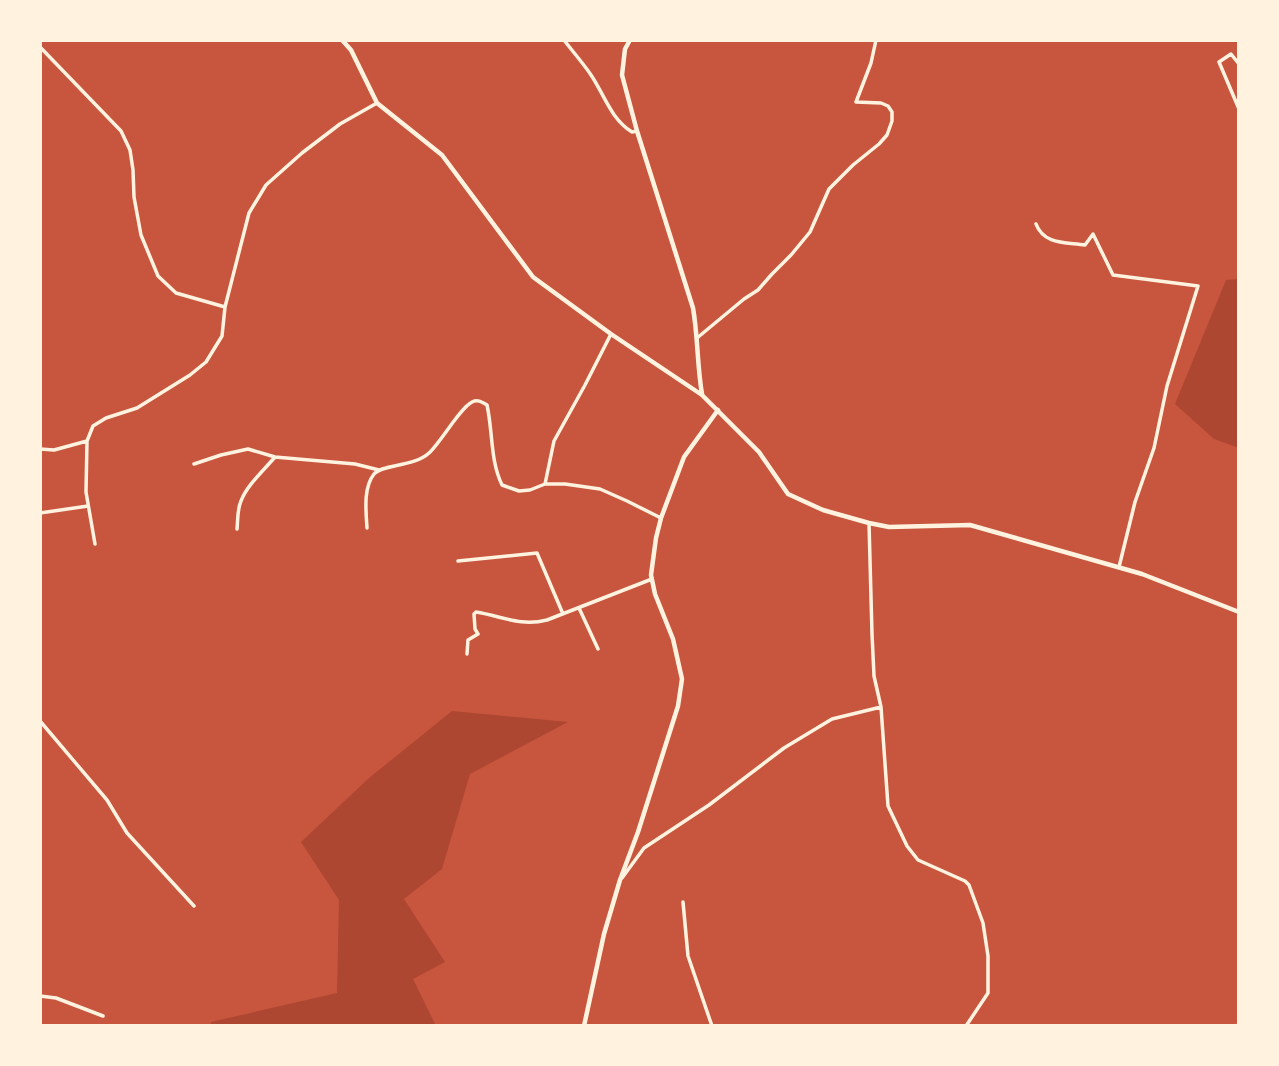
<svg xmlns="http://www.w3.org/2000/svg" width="1279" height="1066" font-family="Manrope,sans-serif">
<rect width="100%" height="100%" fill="#c8553d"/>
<path fill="#ae4732" d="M1239 279V448L1214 439 1175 404 1226 280Z
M452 711 568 722 470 774 442 869 404 899 445 962 413 979 436 1026H211V1022L337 993 339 900 301 842 369 778Z"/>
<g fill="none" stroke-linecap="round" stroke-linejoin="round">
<path stroke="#fff3e0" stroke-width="3.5" d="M564 40C573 52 583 63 591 75 605 96 611 119 632 132L637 131
M40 47 121 131 130 150 133 170 134 197 141 235 158 276 176 293 225 307
M1239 64 1231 54 1219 62 1239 109
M1036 224C1044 245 1066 242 1085 245L1093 234 1113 275 1198 286 1167 386 1154 448 1135 502 1119 567
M697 338 744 299 758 290 772 274 791 255 810 232 829 189 853 165 879 144 887 135 892 121V112L888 106 881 103 856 102 871 63 876 40
M40 449 54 450 87 441
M194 464 221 455 248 449 275 457 355 464 379 470
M545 484 554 441 585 385 611 334
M40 513 88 506
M869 523 872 634 874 676 881 707 888 806 907 846 918 860 965 881 969 885 983 923 988 956V993L966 1026
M367 528C366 511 363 488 374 474 382 464 414 467 429 453 441 442 460 408 472 402 478 399 482 402 487 405 493 432 490 460 502 485L519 491 530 490 545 484H565L600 489 627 501 661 518
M237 529C238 520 237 510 241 501 247 485 264 470 275 457
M95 544 86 492 87 441 93 426 106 418 137 408 190 375 206 362 222 336 225 307 249 213 266 185 302 153 340 124 377 103
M458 561 537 553 563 614
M579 608 598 649
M467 654 468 640 478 634 475 629 474 614 476 612C502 616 520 627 547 620L652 579
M40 721 107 800 127 833 194 906
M622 878 644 848 709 805 784 748 832 719 881 707
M683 902 688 956 712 1026
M40 996 56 998 103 1016
M1237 1026 1239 1024"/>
<path stroke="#fff3e0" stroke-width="4.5" d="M342 40 351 50 377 103 442 155 533 277 611 334 702 395 759 452 788 494 823 510 869 523 889 527 970 525 1142 574 1239 612
M630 40 625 49 622 75 637 131 693 308C698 336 697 365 702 394
M584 1026 604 934 620 880 638 832 678 706 682 679 673 639 655 594 651 575 656 538 661 518 684 457 718 410"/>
</g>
<rect width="1279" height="1066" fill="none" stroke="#fff3e0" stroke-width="84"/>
</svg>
